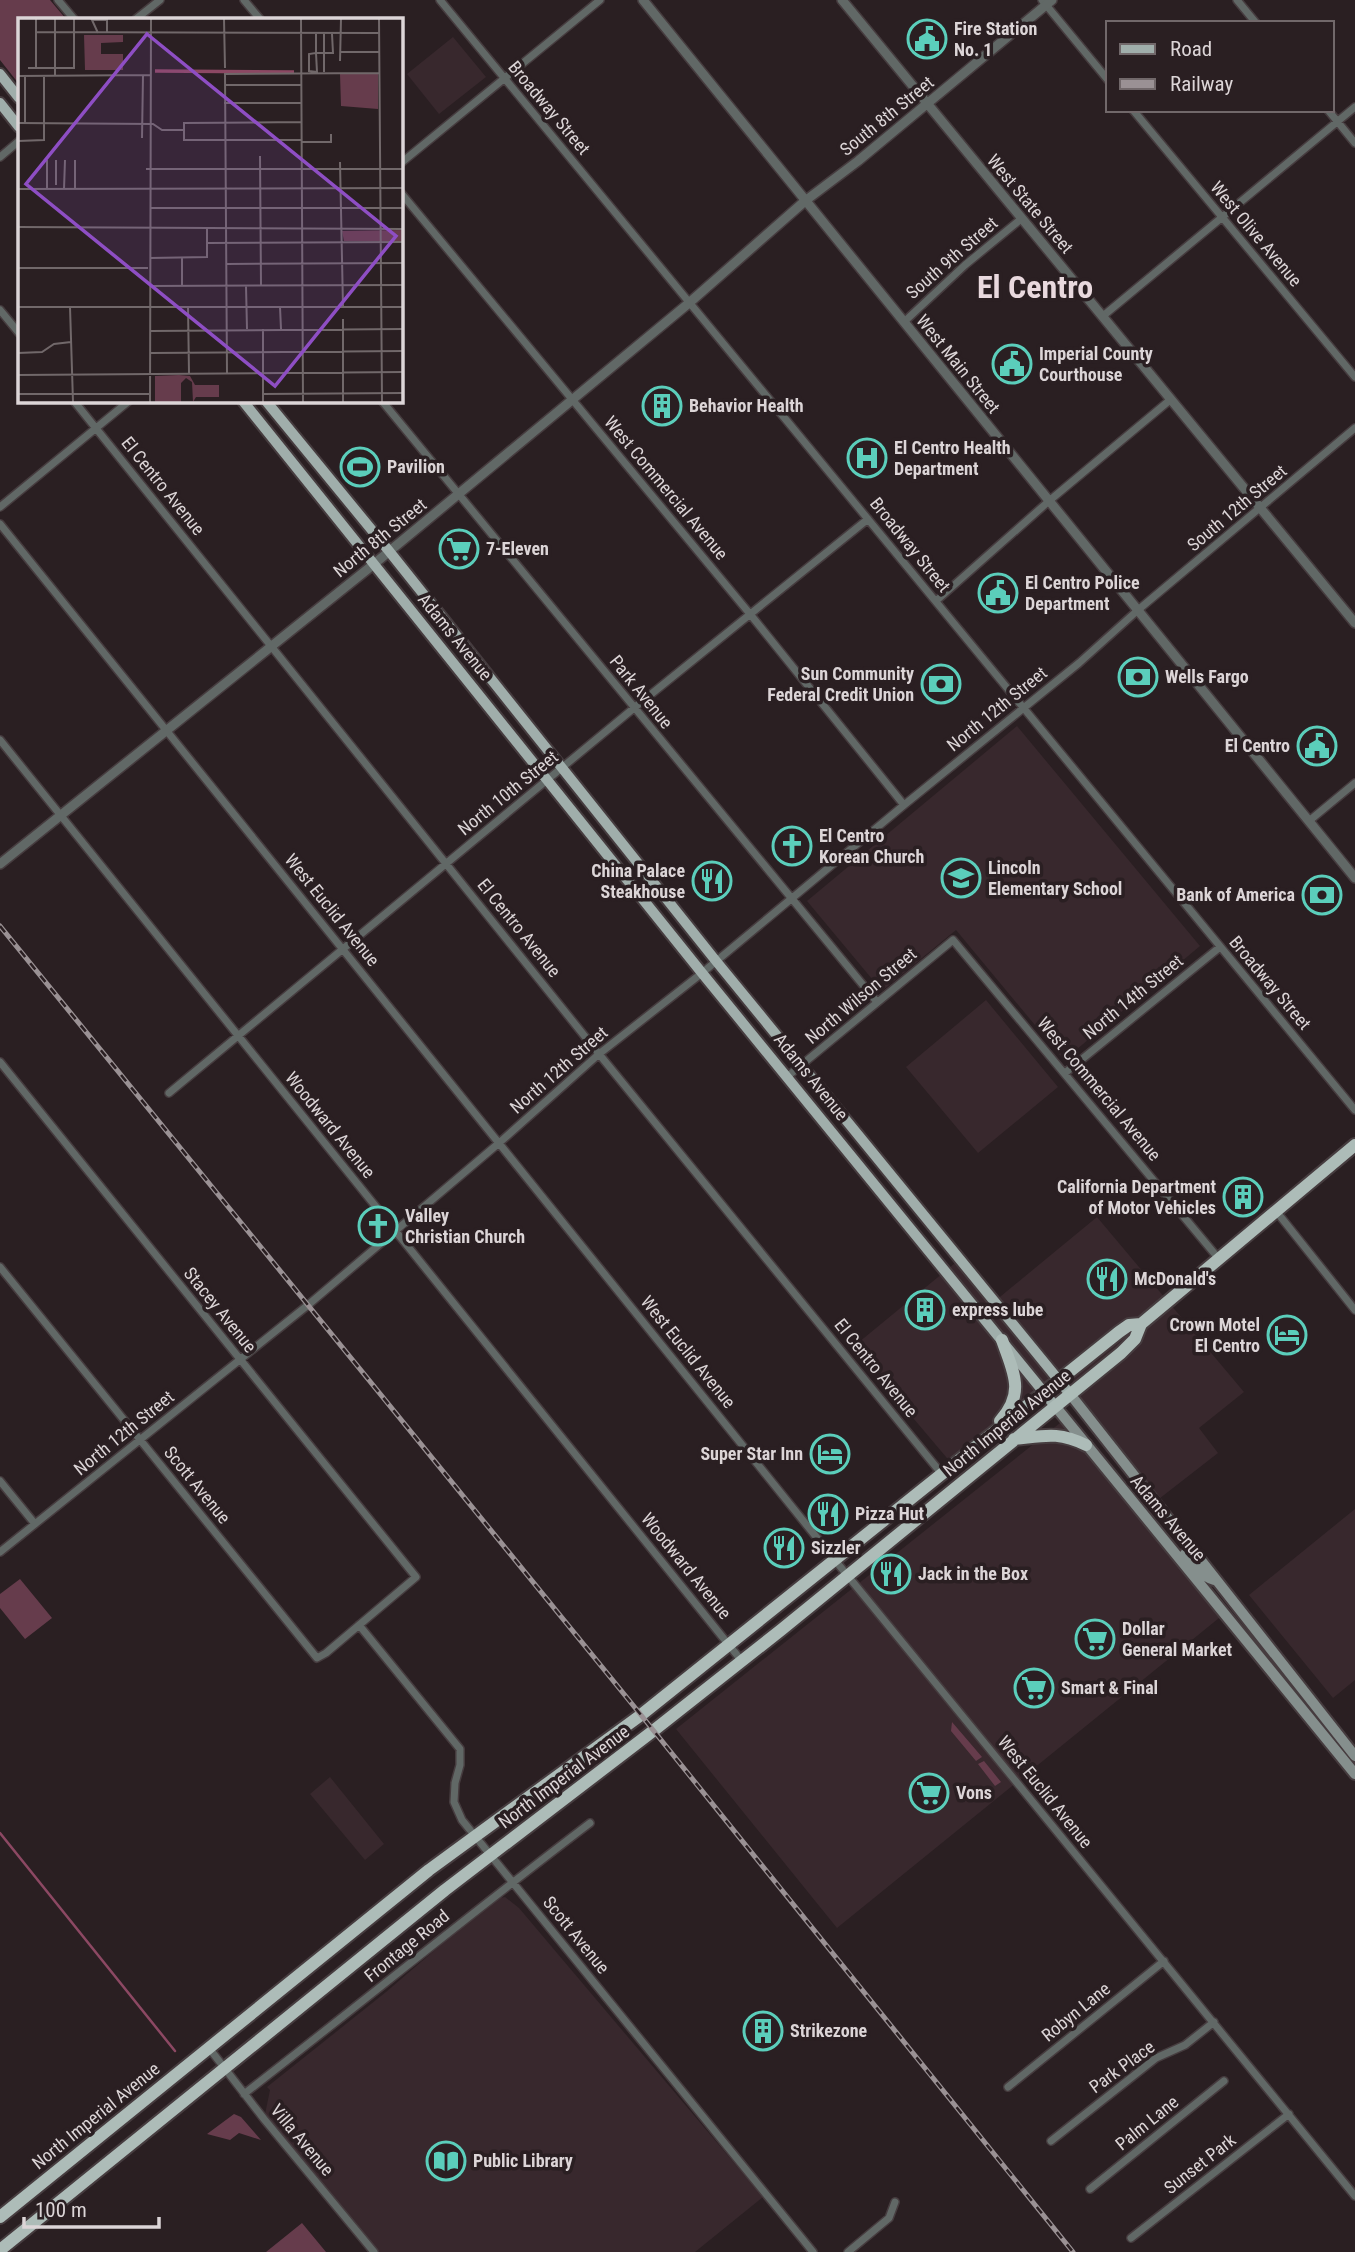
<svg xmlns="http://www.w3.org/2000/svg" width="1355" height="2252" font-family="'Roboto Condensed',sans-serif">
<rect width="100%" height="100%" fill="#2a1f22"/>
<path fill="#38282d" d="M453 37 486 77 439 114 407 74Z
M1017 726 1200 946 1064 1060 956 930 882 991 807 901Z
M986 1000 1058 1087 978 1153 906 1067Z
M1097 1217 1244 1392 1199 1428 1218 1453 1155 1502 1059 1380 952 1464 853 1347 960 1259 995 1301Z
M1065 1419 1224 1614 837 1928 676 1729Z
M1355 1509V1680L1333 1698 1249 1595Z
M330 1777 384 1844 365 1860 310 1794Z
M505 1897 519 1908 763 2197 695 2252H376L264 2119 270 2090 267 2087 386 1992 494 1899Z"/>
<path fill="#663c4c" d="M0 0H50L66 19H19V84L0 60Z
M20 1579 52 1618 25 1639 0 1608V1594Z
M952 1722 982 1757 976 1761 951 1731Z
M984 1761 1001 1782 995 1786 978 1764Z
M234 2114 241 2117 261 2140 239 2133 230 2140 207 2134Z
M302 2223 326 2252H266Z"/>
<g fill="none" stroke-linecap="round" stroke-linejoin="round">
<path stroke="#8c4863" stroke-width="2.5" d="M0 1833 175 2051"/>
<defs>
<path id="minor" d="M58 0 74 19
M244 0 260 19
M440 0 1355 1110
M1042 0 1108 80
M1237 0 1256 23
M136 19 160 0
M1133 110 1355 377
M1328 110 1355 143
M0 157 19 141
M401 163 600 0
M401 193 750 614 904 805
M0 310 19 333
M1103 316 1355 107
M904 322 965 265 1021 219
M74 401 599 1054 941 1473
M382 401 877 1002
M0 507 129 401
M0 524 834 1559 1355 2196
M936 601 1049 501 1170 400
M0 740 741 1660
M1309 821 1355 783
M0 1062 416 1577 326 1653 317 1658 0 1267
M1065 1073 1220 947
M788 1076 953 940 1219 1259
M169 1093 634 708 868 519
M1276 1211 1355 1310
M0 1481 35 1524
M0 1552 308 1305 499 1143 599 1054 702 973 904 805 1079 663 1138 610 1355 428
M359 1625 460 1749V1765L455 1783 454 1802 462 1820 813 2252
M209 2048 264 2119 374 2252
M1008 2087 1164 1961
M244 2094C360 2004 474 1911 590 1823
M1051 2141 1156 2058 1185 2045 1214 2022
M1090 2189 1224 2081
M1131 2238 1289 2114
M848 2252 889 2218 895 2202"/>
<path id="tertiary" d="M643 0 1355 878
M842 0 1355 623
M0 864 374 564 689 303 805 201 858 161 1052 0"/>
<path id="secondary" d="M1070 1394 1355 1756
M1055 1406 1355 1774
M1185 1554C1193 1564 1202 1577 1214 1580"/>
<path id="primary" d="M0 74 19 98
M0 103 19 127
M243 401 702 973 1055 1406
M266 401 389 551 716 961 1070 1394"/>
<path id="trunk" d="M1000 1421C1026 1392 1013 1372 1002 1340
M1014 1439C1044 1436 1058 1431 1086 1445
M0 2217 429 1870 641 1715 1119 1332 1129 1325 1141 1324
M0 2250 445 1890 653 1731 781 1630 1121 1353 1135 1339 1141 1324 1355 1145"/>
</defs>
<use href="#minor" stroke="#463c3f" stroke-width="10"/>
<use href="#tertiary" stroke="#463c3f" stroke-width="12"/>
<use href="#secondary" stroke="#463c3f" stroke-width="14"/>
<use href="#primary" stroke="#463c3f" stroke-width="14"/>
<use href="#trunk" stroke="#463c3f" stroke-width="16"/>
<use href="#minor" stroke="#616866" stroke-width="7"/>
<use href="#tertiary" stroke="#616866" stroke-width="9"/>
<use href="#secondary" stroke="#858f8d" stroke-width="10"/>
<use href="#primary" stroke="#a0aeab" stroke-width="10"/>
<use href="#trunk" stroke="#adbcb8" stroke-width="12"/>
<defs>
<path id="rail" d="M0 926 641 1715 1073 2252"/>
</defs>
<use href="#rail" stroke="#9a9194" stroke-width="5"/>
<use href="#rail" stroke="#2a1f22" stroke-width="2.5" stroke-dasharray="8" stroke-linecap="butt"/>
</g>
<defs>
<symbol id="civic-ring" viewBox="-11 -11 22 22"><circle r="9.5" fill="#2a1f22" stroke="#5bcebb" stroke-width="1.5"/><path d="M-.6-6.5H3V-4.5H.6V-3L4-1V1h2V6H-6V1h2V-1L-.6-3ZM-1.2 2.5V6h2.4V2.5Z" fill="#5bcebb"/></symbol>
<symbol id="building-ring" viewBox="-11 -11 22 22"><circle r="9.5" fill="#2a1f22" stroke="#5bcebb" stroke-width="1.5"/><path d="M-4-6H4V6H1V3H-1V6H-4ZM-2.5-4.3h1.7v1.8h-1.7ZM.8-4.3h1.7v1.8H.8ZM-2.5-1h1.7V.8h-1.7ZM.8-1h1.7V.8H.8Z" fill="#5bcebb"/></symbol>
<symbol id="hospital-ring" viewBox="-11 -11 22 22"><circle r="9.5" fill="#2a1f22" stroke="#5bcebb" stroke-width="1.5"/><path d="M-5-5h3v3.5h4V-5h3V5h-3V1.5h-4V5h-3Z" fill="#5bcebb"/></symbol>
<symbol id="stadium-ring" viewBox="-11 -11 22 22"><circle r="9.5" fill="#2a1f22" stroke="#5bcebb" stroke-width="1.5"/><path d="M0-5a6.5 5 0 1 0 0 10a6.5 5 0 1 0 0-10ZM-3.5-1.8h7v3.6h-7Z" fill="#5bcebb"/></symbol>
<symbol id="supermarket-ring" viewBox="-11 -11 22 22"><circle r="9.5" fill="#2a1f22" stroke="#5bcebb" stroke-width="1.5"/><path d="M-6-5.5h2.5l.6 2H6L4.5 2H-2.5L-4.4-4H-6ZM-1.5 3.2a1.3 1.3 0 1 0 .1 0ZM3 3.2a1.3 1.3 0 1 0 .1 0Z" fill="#5bcebb"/></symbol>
<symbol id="bank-ring" viewBox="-11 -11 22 22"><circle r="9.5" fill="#2a1f22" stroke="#5bcebb" stroke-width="1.5"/><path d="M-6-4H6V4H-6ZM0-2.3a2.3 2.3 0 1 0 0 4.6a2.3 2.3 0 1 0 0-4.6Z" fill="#5bcebb"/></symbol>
<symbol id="church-ring" viewBox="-11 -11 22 22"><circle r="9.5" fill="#2a1f22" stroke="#5bcebb" stroke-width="1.5"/><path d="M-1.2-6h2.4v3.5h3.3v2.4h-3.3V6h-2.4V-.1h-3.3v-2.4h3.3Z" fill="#5bcebb"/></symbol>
<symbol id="school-ring" viewBox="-11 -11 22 22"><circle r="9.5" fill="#2a1f22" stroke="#5bcebb" stroke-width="1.5"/><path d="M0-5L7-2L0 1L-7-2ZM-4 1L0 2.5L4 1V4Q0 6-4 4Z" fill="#5bcebb"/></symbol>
<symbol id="restaurant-ring" viewBox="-11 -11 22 22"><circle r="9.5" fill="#2a1f22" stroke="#5bcebb" stroke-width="1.5"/><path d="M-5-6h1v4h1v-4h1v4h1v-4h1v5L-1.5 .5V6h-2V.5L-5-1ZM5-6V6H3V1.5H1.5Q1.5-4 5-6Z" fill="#5bcebb"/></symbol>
<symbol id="hotel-ring" viewBox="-11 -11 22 22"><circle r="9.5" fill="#2a1f22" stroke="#5bcebb" stroke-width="1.5"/><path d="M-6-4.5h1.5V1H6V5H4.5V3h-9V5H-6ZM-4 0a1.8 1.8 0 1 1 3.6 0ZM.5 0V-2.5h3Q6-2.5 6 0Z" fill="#5bcebb"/></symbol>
<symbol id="library-ring" viewBox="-11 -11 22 22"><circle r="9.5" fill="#2a1f22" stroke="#5bcebb" stroke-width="1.5"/><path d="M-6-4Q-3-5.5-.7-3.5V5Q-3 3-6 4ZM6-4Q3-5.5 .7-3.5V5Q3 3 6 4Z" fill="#5bcebb"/></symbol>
</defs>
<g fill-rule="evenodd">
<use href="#civic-ring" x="905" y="17" width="44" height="44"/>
<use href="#civic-ring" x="990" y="342" width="44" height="44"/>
<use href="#building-ring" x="640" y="384" width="44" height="44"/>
<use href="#hospital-ring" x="845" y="436" width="44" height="44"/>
<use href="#stadium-ring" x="338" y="445" width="44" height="44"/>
<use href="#supermarket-ring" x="437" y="527" width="44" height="44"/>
<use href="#civic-ring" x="976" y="571" width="44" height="44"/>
<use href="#bank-ring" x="1116" y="655" width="44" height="44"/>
<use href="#bank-ring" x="919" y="662" width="44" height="44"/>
<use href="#civic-ring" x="1295" y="724" width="44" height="44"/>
<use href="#church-ring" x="770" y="824" width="44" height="44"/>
<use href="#school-ring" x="939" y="856" width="44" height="44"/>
<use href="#restaurant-ring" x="690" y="859" width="44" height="44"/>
<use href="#bank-ring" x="1300" y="873" width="44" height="44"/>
<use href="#building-ring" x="1221" y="1175" width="44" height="44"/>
<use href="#church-ring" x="356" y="1204" width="44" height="44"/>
<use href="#restaurant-ring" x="1085" y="1257" width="44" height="44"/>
<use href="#building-ring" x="903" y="1288" width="44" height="44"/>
<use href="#hotel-ring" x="1265" y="1313" width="44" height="44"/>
<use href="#hotel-ring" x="808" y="1432" width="44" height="44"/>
<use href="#restaurant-ring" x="806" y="1492" width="44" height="44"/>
<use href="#restaurant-ring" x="762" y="1526" width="44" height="44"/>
<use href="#restaurant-ring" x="869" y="1552" width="44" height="44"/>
<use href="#supermarket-ring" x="1073" y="1617" width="44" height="44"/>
<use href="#supermarket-ring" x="1012" y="1666" width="44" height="44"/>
<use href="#supermarket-ring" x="907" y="1771" width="44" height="44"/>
<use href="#building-ring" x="741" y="2009" width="44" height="44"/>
<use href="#library-ring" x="424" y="2139" width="44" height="44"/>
</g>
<g text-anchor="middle" stroke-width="7" stroke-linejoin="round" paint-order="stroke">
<g font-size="18" font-weight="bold" fill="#dcd5d7" stroke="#2a1f22" text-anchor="start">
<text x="954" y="35">Fire Station<tspan x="954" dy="21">No. 1</tspan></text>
<text x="1039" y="360">Imperial County<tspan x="1039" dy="21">Courthouse</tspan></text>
<text x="689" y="412">Behavior Health</text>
<text x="894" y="454">El Centro Health<tspan x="894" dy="21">Department</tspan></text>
<text x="387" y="473">Pavilion</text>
<text x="486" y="555">7-Eleven</text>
<text x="1025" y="589">El Centro Police<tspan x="1025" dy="21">Department</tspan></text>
<text x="914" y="680" text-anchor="end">Sun Community<tspan x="914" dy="21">Federal Credit Union</tspan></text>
<text x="1165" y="683">Wells Fargo</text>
<text x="1290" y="752" text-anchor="end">El Centro</text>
<text x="819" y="842">El Centro<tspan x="819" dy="21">Korean Church</tspan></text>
<text x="988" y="874">Lincoln<tspan x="988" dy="21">Elementary School</tspan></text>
<text x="685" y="877" text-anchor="end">China Palace<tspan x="685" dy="21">Steakhouse</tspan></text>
<text x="1295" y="901" text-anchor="end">Bank of America</text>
<text x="1216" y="1193" text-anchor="end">California Department<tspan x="1216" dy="21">of Motor Vehicles</tspan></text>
<text x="405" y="1222">Valley<tspan x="405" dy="21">Christian Church</tspan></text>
<text x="1134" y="1285">McDonald's</text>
<text x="952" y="1316">express lube</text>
<text x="1260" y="1331" text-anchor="end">Crown Motel<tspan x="1260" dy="21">El Centro</tspan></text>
<text x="803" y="1460" text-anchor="end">Super Star Inn</text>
<text x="855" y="1520">Pizza Hut</text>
<text x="811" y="1554">Sizzler</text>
<text x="918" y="1580">Jack in the Box</text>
<text x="1122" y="1635">Dollar<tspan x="1122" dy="21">General Market</tspan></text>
<text x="1061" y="1694">Smart &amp; Final</text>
<text x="956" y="1799">Vons</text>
<text x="790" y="2037">Strikezone</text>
<text x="473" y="2167">Public Library</text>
</g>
<g font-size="18" fill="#dcd5d7" stroke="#2a1f22">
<text transform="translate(549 108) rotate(50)" y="6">Broadway Street</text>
<text transform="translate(887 116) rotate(-39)" y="6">South 8th Street</text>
<text transform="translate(1030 204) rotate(50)" y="6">West State Street</text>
<text transform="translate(1256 234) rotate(50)" y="6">West Olive Avenue</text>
<text transform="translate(952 258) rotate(-41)" y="6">South 9th Street</text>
<text transform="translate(958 364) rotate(51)" y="6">West Main Street</text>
<text transform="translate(163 486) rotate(51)" y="6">El Centro Avenue</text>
<text transform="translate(666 488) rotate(50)" y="6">West Commercial Avenue</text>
<text transform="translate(1237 508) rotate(-40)" y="6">South 12th Street</text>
<text transform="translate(380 538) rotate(-39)" y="6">North 8th Street</text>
<text transform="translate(910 545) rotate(51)" y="6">Broadway Street</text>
<text transform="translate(455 637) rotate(51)" y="6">Adams Avenue</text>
<text transform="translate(641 692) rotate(51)" y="6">Park Avenue</text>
<text transform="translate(997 709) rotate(-39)" y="6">North 12th Street</text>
<text transform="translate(508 793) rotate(-39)" y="6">North 10th Street</text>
<text transform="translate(332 910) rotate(51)" y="6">West Euclid Avenue</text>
<text transform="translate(519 928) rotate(51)" y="6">El Centro Avenue</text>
<text transform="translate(1270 983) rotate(50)" y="6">Broadway Street</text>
<text transform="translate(861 996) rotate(-40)" y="6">North Wilson Street</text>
<text transform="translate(1133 997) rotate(-39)" y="6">North 14th Street</text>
<text transform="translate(559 1070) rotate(-41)" y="6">North 12th Street</text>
<text transform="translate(811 1077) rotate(51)" y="6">Adams Avenue</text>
<text transform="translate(1099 1089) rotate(50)" y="6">West Commercial Avenue</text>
<text transform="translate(330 1125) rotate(51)" y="6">Woodward Avenue</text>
<text transform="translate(220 1310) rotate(51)" y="6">Stacey Avenue</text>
<text transform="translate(688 1352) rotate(51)" y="6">West Euclid Avenue</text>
<text transform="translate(876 1368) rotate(51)" y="6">El Centro Avenue</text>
<text transform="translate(1007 1423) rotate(-39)" y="6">North Imperial Avenue</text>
<text transform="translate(124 1433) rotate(-39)" y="6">North 12th Street</text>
<text transform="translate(197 1485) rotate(51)" y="6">Scott Avenue</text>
<text transform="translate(1168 1518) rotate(50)" y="6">Adams Avenue</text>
<text transform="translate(686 1566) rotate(51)" y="6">Woodward Avenue</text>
<text transform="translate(564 1777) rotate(-37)" y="6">North Imperial Avenue</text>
<text transform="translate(1045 1792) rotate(51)" y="6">West Euclid Avenue</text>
<text transform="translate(576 1935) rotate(51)" y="6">Scott Avenue</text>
<text transform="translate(407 1946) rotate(-39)" y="6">Frontage Road</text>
<text transform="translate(1076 2012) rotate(-39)" y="6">Robyn Lane</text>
<text transform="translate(1122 2067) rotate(-36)" y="6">Park Place</text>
<text transform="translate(96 2116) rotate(-39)" y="6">North Imperial Avenue</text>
<text transform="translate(1147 2123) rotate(-39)" y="6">Palm Lane</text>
<text transform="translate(302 2140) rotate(50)" y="6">Villa Avenue</text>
<text transform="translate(1200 2164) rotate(-38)" y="6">Sunset Park</text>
</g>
<g font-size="32" font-weight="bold" fill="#e9d9de" stroke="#2a1f22">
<text x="1035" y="298">El Centro</text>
</g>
</g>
<g transform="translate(18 18)">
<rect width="385" height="385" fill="#2a1f22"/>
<path d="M66 17H105V24L83 25V36H105V52H67ZM322 56H360V91L323 88ZM385 212V223H326L324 213ZM161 357 172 358 177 367H201V379H178L175 384 174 364 168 360 163 365V384H137V358Z" fill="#663c4c"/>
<path fill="none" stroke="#8c4863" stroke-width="3.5" d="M137 53 276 54"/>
<path fill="none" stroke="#71686a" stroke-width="2" d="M18 1V50M37 1V58M206 1 207 50M283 1 285 384M361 1 364 384M18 14 361 15M80 15 74 2H89V15M298 16V35L291 36V53L299 54 298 35H306V54M306 16V35H315L314 16M322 34H361M322 43 323 1M10 50H56V1M0 58 133 57M207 67H283M206 85H283M0 105 135 106 144 112H166M7 105V59M124 120 125 57M283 122H166V105L283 104M0 123 26 122V58M283 124H313V116M242 138 243 267M322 144 325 289M128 151H385M38 167V142M0 171 385 170M29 171V142M46 171 47 142M57 171V142M132 190H385M0 209 385 211M189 225 385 224M164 239V268M132 240 189 239V209M209 246 385 245M0 250H130M132 268 385 267M228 268 229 311M0 289H385M52 289 55 384M170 289 171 355M262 289 263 311M325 301V384M245 311V384M133 313 385 311M0 335 24 334 36 326 53 324M133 335 385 333M209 355 207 56 361 55M0 357 385 354M0 376H131M245 376 385 375M132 384 133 1"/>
<path fill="#8e4ec4" fill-opacity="0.15" stroke="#8e4ec4" stroke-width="3.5" d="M129 16 378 218 257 368 8 166Z"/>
<rect width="385" height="385" fill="none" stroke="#dcd5d7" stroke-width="3.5"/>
</g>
<rect x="1106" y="21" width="228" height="91" fill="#2a1f22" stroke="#71686a" stroke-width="2"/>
<rect x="1120" y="44" width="35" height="10" fill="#a0aeab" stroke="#71686a" stroke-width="2"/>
<text x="1170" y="56" font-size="21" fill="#dcd5d7">Road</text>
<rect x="1120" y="79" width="35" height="10" fill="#9a9194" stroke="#71686a" stroke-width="2"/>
<text x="1170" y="91" font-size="21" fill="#dcd5d7">Railway</text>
<path d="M24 2217v10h135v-10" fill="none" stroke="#dcd5d7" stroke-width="3.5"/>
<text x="35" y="2217" font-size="21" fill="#dcd5d7" stroke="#2a1f22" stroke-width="5" paint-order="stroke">100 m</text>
</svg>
